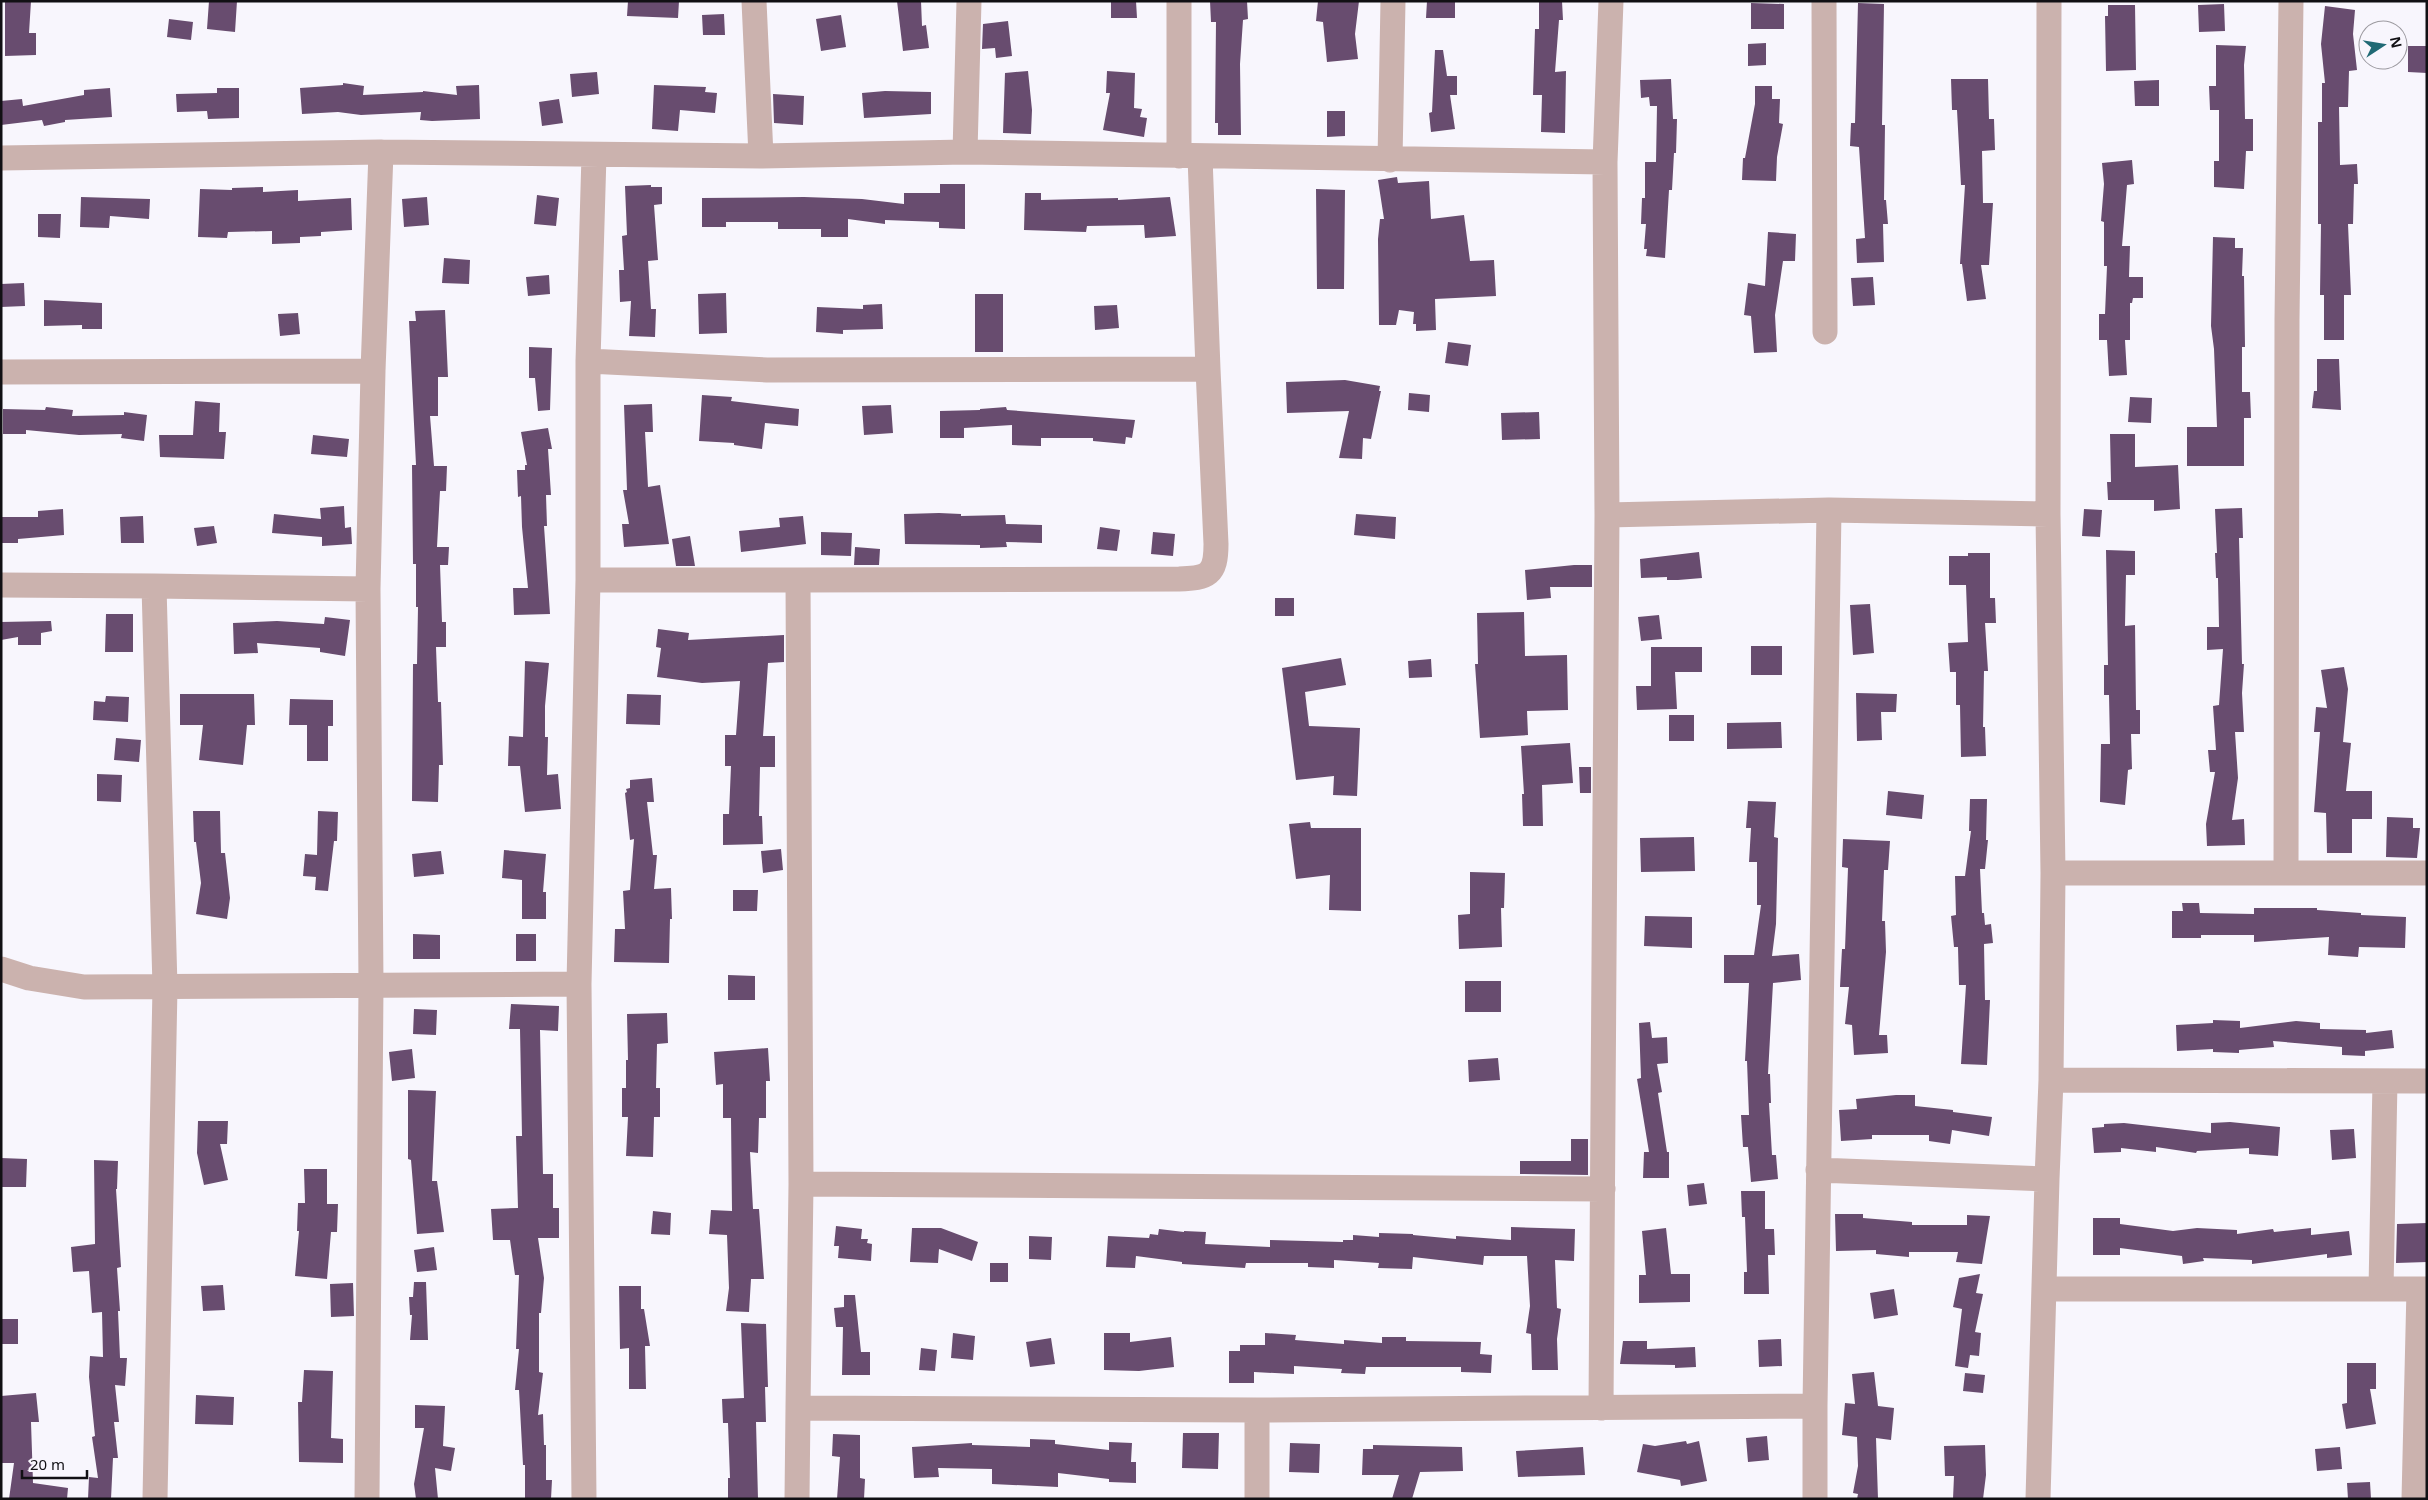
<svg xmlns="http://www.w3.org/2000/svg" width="2428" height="1500" font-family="'Noto Sans',sans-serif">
<rect width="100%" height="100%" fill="#f8f6fd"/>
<path fill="#684c6f" d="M5 1H31L29 33H36V55L5 56Z
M209 1H237L235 32 207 29Z
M628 1H679L678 18 627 16Z
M897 1H921L922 26 926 25 929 48 903 51Z
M1111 1H1136L1137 18H1111Z
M1210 1H1247L1248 19 1243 20 1240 64 1241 135H1218V123H1215L1216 22H1211Z
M1318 1H1359L1355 34 1358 59 1327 62 1323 22 1316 21Z
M1427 1H1455V18H1426Z
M1539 1H1562L1563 20H1559L1555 72 1566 71 1565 133 1541 132 1542 95H1533L1535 29H1539Z
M1751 3 1784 4V29H1751Z
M1858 3 1884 4 1882 125H1885L1884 200H1886L1888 224H1883L1884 262 1857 263 1856 239 1865 238 1859 147 1850 146 1851 123H1855Z
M2224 4 2225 31 2199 32 2198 5Z
M2108 5H2135L2136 70 2106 71 2105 16H2108Z
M2325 6 2355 10 2353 34 2357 70 2349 71 2348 107H2339L2340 165 2357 164 2358 184H2354L2353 224H2348L2351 295H2344V340H2324V295H2320L2321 224H2318V122H2322V83H2325L2321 44Z
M724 14 725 35H703L702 15Z
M841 15 846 47 821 51 816 19Z
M169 19 193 22 191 40 167 37Z
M1008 21 1012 56 996 58 995 48 982 49 983 24Z
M1766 43V65L1748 66V44Z
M2216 45 2246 46 2244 65 2245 119H2253V151H2246L2244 189 2214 187V161H2219V110H2210L2209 86H2216Z
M2408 46H2427V73L2408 72Z
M1435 50H1443L1447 76H1457V95H1450L1455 129 1431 132 1429 113 1432 112Z
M1028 71 1032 110 1031 134 1003 133 1005 73Z
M1107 71 1135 73 1134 108 1142 109 1140 117 1147 118 1144 137 1103 130 1110 93H1106Z
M597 72 599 94 572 97 570 74Z
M1671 79 1673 119H1677L1676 153H1674L1672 190H1669L1665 258 1646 256 1647 249H1644L1646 224H1641L1642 198H1645V162H1656L1657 106H1650L1649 97 1641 98 1640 80Z
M1951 79H1988L1989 119H1994L1995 150 1982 151 1983 203H1993L1989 265H1981L1986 299 1967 301 1962 264H1960L1965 185H1961L1957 110H1952Z
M2159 80V106H2135L2134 81Z
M343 83 364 86 363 95 423 92V91L457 95 456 86 479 85 480 119 432 121 420 120 421 112 361 115 338 112 302 114 300 88 343 85Z
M654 85 706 87 705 92 717 93 715 113 680 110 678 131 652 129Z
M1755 86H1772V99H1780L1779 123 1783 124 1777 157 1776 181 1742 180 1743 158H1745L1755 104Z
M110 88 112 117 65 120V122L44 126 42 120 1 125V101L22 99 23 106 84 95V90Z
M217 88H239V118L208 119 207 111 177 112 176 94 217 93Z
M885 91 931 92V114L864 118 862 93Z
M773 94 804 96 803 125 774 123Z
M559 99 563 123 542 126 539 102Z
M1327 111H1345V136L1327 137Z
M2132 160 2134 184 2127 185 2122 246H2130L2129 277H2143V298H2133L2132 303H2130V340H2125L2127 375 2109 376 2107 340H2099V314H2105L2107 266H2104V222L2101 221 2104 184 2102 163Z
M1397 177 1398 183 1429 181 1431 219 1464 215 1470 261 1494 260 1496 296 1435 299 1436 330 1416 331V324H1413L1414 312 1399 310 1396 325H1379L1378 239 1380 219H1384L1378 180Z
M940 184H965V229L939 228V222L885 220V224L848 219V237H821V229H778V222H726V227H702V198L804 197 862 199 904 204V193H940Z
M651 185V187H662V204L654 205 658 260 648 261 651 309H656L655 337 629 336 631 301 620 302 619 270H624L622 236 627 235 625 186Z
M263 187V192L298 190V201L351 198 352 230 321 232V236L300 237V243L272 244V231L228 232 227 238 198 237 200 189 232 190V188Z
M1316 189 1345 190 1344 289H1317Z
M1025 193H1041V200L1118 198V200L1170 197 1176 236 1145 238 1144 225 1087 226 1086 232 1024 230Z
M537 195 559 198 556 226 534 224Z
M81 197 150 199 149 219 110 216 109 228 80 227Z
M427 197 429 225 404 227 402 199Z
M38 214H61L60 238 38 237Z
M1768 232 1796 234 1795 261H1783L1775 315 1777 352 1754 353 1751 316 1744 315 1748 283 1765 286Z
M2213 237 2235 238V248H2243L2242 276H2244L2245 347H2242V392H2250L2251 418H2244V466H2187V427H2217L2214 349 2211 326Z
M444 258 470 260 469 284 442 283Z
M549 275 550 294 528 296 526 277Z
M1873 277 1875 305 1853 306 1851 278Z
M24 283 25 306 1 307V284Z
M726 293 727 333 699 334 698 294Z
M975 294H1003V352H975Z
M44 300 102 303V329H82V325L44 326Z
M882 304 883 329 843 330V334L816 332 817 307 863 309V305Z
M1117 305 1119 328 1095 330 1094 306Z
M445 310 448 377H438V416H430L434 466H447L446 491H440L437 547H449L448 565H440L442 622H446V647H436L438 702H441L443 765H439L438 802 412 801 413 664H417L418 607H416V564H413L412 465H416L409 321H416L415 311Z
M298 313 300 334 280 336 278 314Z
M1448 342 1471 345 1468 366 1445 363Z
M529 347 552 348 550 410 538 411 535 378H529Z
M2317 359H2339L2341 410 2312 408 2314 391H2317Z
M1345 380 1380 386 1379 391H1381L1371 439 1363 438 1362 459 1339 458 1349 411 1287 413 1286 382Z
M1409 393 1430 395 1429 412 1408 410Z
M702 395 732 397 731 401 799 409 798 426 765 423 762 449 734 445V443L699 441Z
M2130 397 2152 398 2151 423 2128 422Z
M195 401 220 403 219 432H226L224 459 160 457 159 435H193Z
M652 404 653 432H645L648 487 660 485 669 544 624 547 622 524H629L623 490H627L624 405Z
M891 405 893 433 864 435 862 406Z
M46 407 73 410 72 416 124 415V412L147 415 144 441 121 438 122 434 79 435 26 430V434H3V409L45 410Z
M1006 407 1007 410 1135 420 1132 438 1126 437 1125 444 1093 441V438H1041V446L1012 445V425L964 428V438H940V411L980 410V409Z
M1539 412 1540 439 1502 440 1501 413Z
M548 428 552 449H548L551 495H546L547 526H544L550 614 514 615 513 588H528L522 527 521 496 518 497 517 470H525V465H527L521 432Z
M2110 434H2135V467L2178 465 2180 509 2154 511V500H2108L2107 482H2111Z
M313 435 349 439 347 457 311 454Z
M344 506 345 528 351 527 352 544 322 546V537L272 533 274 514 321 519 320 508Z
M2242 508 2243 538H2239L2242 664H2244L2242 693 2244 732H2235L2238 778 2232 820 2244 819 2245 845 2207 846 2206 824 2215 772H2210L2208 750H2216L2213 706 2219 705 2223 649 2207 650V627H2219L2218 578H2216L2215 553H2217L2215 509Z
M63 509 64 535 18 539V543H1V517H38V511Z
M2084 509 2102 510 2100 537 2082 536Z
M939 513 961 514V516L1005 515 1006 524 1042 525V543L1006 542 1007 547 980 548V545L905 544 904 514Z
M1356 514 1396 517 1395 539 1354 535Z
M143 516 144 543H121L120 517Z
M803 516 806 544 741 552 739 531 780 527 779 518Z
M214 526 217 543 197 546 194 528Z
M1100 527 1120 530 1117 551 1097 549Z
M821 532 852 533 851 556 821 555Z
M1153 532 1175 534 1173 556 1151 554Z
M690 536 695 566H676L672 539Z
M855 547 880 549 879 565H854Z
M2106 550 2135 551V575H2126L2125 626 2135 625 2136 710H2140V734H2131L2132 769 2128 770 2125 805 2100 802 2101 744H2110L2109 695H2104V665H2108Z
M1699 552 1702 578 1678 580H1667V577L1641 578 1640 559Z
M1968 553H1990V598H1995L1996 623H1985L1988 671H1984L1983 727H1985L1986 756 1961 757 1960 705H1956V672H1950L1948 643 1968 642 1966 585H1949V556H1968Z
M1574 565H1592V587H1550L1551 598 1527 600 1525 570Z
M1275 598H1294V616H1275Z
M1870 604 1874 653 1853 655 1850 605Z
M1524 612 1525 656 1567 655 1568 710 1527 711 1528 735 1480 738 1475 664H1478L1477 613Z
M106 614H133V652H105Z
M1659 615 1662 639 1641 641 1638 617Z
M325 617 350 620 345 656 320 652V648L257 643 258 653 234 654 233 623 277 621 324 624Z
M51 621 52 631 41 633V645H18V637L1 640V622Z
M658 629 689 633 688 640 784 635V662L768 663 763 736H775V767H760L759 816H762L763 844 723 845V814H729L731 766H725V735H736L740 681 702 683 657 677 661 648 656 647Z
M1751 646H1782V675H1751Z
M1651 647H1702V672H1675L1677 709 1637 710 1636 686H1651Z
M1341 658 1346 685 1305 692 1309 726 1360 728 1357 796 1333 795 1334 776 1296 780 1282 668Z
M1431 659 1432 677 1409 678 1408 661Z
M525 661 549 663 545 706V737H548L547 775 558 774 561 809 525 812 520 766H508L509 736 523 737Z
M2344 667 2348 689 2343 742 2351 743 2346 791H2372V819H2352V853H2327L2326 813 2314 812 2320 732H2314L2316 707 2327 708 2321 670Z
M1856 693 1897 694 1896 712H1881L1882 740 1857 741Z
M180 694H254L255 725H247L243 765 199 760 203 725H180Z
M627 694 661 695 660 725 626 724Z
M106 696 129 697 128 722 93 720 94 701 105 702Z
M290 699 333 700V726H328V761H307V725H289Z
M1669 715H1694V741H1669Z
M1781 722 1782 748 1727 749V723Z
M116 738 141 740 139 762 114 760Z
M1570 743 1573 783 1542 785 1543 826H1523L1522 794H1524L1521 746Z
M1579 767H1591V793H1580Z
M97 774 122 775 121 802 97 801Z
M652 778 654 802H647L653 855H657L654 889 671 888 672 919H670L669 963 614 962 615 929H625L623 891 630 890 634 839 630 840 625 793 627 792 626 789 630 788V780Z
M1888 791 1924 795 1922 819 1886 815Z
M1970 799H1987L1986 840H1988L1985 869H1980L1982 913H1984L1985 925 1991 924 1993 943 1984 944 1985 1000H1990L1987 1065 1961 1064 1966 985H1959L1958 947H1954L1951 916 1956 915 1955 876H1965L1971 831H1969Z
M1748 801 1776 802 1774 837 1778 838 1776 924 1772 956 1799 954 1801 980 1773 983 1768 1074H1770L1771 1103H1769L1772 1155H1776L1778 1179 1751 1182 1748 1147H1743L1741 1115H1749L1747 1061H1745L1749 983H1724V955H1754L1761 905H1757V862H1749L1751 828H1746Z
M193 811H220L221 853H225L230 898 227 919 196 914 201 883 196 842H194Z
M318 811 338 812 337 841H334L328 891 315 890 316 877 303 876 305 854 317 855Z
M2387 817 2413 818V828H2420L2417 858 2386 857Z
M1310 822 1311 828H1361V911L1329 910 1330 875 1296 879 1289 824Z
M1694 837 1695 871 1641 872 1640 838Z
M1843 839 1890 841 1888 870H1884L1882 921H1885L1886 952 1879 1035H1887L1888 1053 1854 1055 1852 1025 1845 1024 1849 987H1840L1842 949H1845L1848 868 1842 867Z
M781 849 783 870 763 873 761 851Z
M504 850 546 854 543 892H546V919H522V880L502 878Z
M441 851 444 874 414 877 412 854Z
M1470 872 1505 873 1504 908H1501L1502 947 1459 949 1458 915 1470 914Z
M733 890H758L757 911H733Z
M2182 903H2199L2200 913 2254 914V908H2317V910L2361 913V915L2406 917 2405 948 2359 947 2358 957 2328 955 2329 937 2254 942V935H2201V938H2172V911H2183Z
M1645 916 1692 917V948L1644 946Z
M413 934 440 935V959H413Z
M516 934H536V961H516Z
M728 975 755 976V1000H728Z
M1465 981H1501V1012H1465Z
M511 1004 559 1006 558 1031 540 1030 543 1174H553V1208H559V1238H538L544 1278 541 1313H539V1372L543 1373 538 1415 543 1414 544 1445H546V1480H552L551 1499H525V1465H523L519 1390H515L519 1349H516L519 1275H515L510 1240H493L491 1209 518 1208 516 1136H522L520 1029H509Z
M414 1009 437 1010 436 1035 413 1034Z
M667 1013 668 1043 657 1044 656 1088H660V1117H654L653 1157 626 1156 628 1117H622V1088H626V1060H628L627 1014Z
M2213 1020 2240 1021V1028L2296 1021 2320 1023V1029L2366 1030V1033L2392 1030 2394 1048 2365 1051V1056L2342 1055V1047L2273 1041 2274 1047 2239 1050V1053L2213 1052V1049L2177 1051 2176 1025 2213 1023Z
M1650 1022 1652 1038 1667 1037 1668 1063 1657 1064 1662 1092 1658 1093 1667 1152H1669V1178H1643L1644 1152H1649L1637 1079 1641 1078 1639 1023Z
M768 1048 770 1081H766V1118H759L758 1153 750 1152 753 1209H759L764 1279H751L749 1312 726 1311 729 1288 727 1235 709 1234 711 1210 732 1211 731 1118H723V1084L716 1085 714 1052Z
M412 1049 415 1078 392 1081 389 1052Z
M1498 1058 1500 1080 1469 1082 1468 1060Z
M408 1090 436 1091 432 1181H437L444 1232 417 1234 411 1160 408 1159Z
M1896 1095H1915V1106L1953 1110V1112L1992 1117 1989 1136 1952 1130 1950 1144 1929 1141V1135H1872V1139L1841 1141 1839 1110 1857 1109 1856 1099Z
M198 1121H228L227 1144H220L228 1180 204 1185 197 1153Z
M2230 1122 2280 1127 2278 1156 2249 1154V1148L2197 1151 2196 1153 2156 1147V1152L2121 1148V1152L2094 1153 2092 1128 2104 1127V1124L2124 1123 2211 1133V1123Z
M2354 1129 2356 1158 2332 1160 2330 1130Z
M1571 1139H1588V1175L1520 1174V1161H1571Z
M1 1158 27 1159 26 1187H1Z
M94 1160 118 1161 117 1189H116L121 1267 117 1268 120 1311H118L120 1358H127L125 1386 115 1385 119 1422H114L118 1458H113L111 1499H88L89 1477 98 1478 92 1437 95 1436 89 1377 90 1356 103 1357 102 1312 92 1313 89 1271 73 1272 71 1247 95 1244Z
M304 1169H327V1204H338L337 1232H331L327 1279 295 1276 299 1231H297L298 1203H305Z
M1704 1183 1707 1204 1689 1206 1687 1185Z
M1741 1191H1765V1229H1774L1775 1255H1768L1769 1294H1744V1272H1747L1745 1217H1742Z
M653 1211 671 1213 670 1235 651 1234Z
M1835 1214H1863V1218L1912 1222V1225H1967V1215L1990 1216 1982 1264 1956 1262 1958 1252H1909V1257L1876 1254V1250L1836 1251Z
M2093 1218H2120V1224L2173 1231 2197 1228 2237 1230V1234L2273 1229 2274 1232 2311 1228V1235L2349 1231 2352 1255 2327 1258V1254L2252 1264V1260L2203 1258 2204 1261 2183 1264 2182 1256 2120 1248V1255H2093Z
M2427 1223V1262L2396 1263 2397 1224Z
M836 1226 862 1229 861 1239H868L867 1243 872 1244 871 1261 838 1258 839 1246H834Z
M1511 1227 1575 1229 1574 1261 1555 1260 1557 1308 1561 1309 1557 1339 1558 1370H1532L1531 1334 1526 1333 1530 1306 1527 1256H1484L1483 1265 1413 1257 1412 1269 1378 1268 1379 1263 1334 1260V1268L1308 1267V1263H1246L1245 1268 1182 1264V1262L1136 1256 1135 1268 1106 1267 1108 1236 1149 1238 1150 1234 1158 1235 1159 1229 1184 1232V1231L1206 1232 1205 1244 1270 1247V1240L1343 1242V1240H1353V1235L1379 1237V1233L1413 1234V1235L1456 1239V1236L1511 1240Z
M912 1228H941L978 1242 972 1261 939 1249 938 1263 910 1262Z
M1666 1228 1671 1274H1690V1302L1639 1303V1275H1646L1642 1231Z
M1029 1236 1052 1237 1051 1260 1029 1259Z
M434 1247 437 1270 417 1272 414 1250Z
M990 1263H1008V1282H990Z
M1980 1274 1976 1293 1983 1294 1975 1332 1981 1333 1979 1356 1970 1355 1968 1368 1955 1366 1962 1309 1953 1307 1959 1278Z
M414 1282H426L428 1340H410L412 1315H410L409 1297H413Z
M353 1283 354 1316 331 1317 330 1284Z
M223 1285 225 1310 203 1311 201 1286Z
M619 1286H641V1309H644L650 1346H645L646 1389H629V1348L620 1349Z
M1894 1289 1898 1315 1874 1319 1870 1293Z
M844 1295H855L861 1352H870V1375H842L843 1327H836L834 1308 844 1307Z
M1 1319H18V1344H1Z
M741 1323 766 1324 768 1387H765L766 1422H756L758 1499H728V1478H730L728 1423H723L722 1399 744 1398Z
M953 1333 975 1336 973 1360 951 1358Z
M1104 1333H1130V1342L1171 1337 1174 1367 1139 1371 1104 1370Z
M1265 1333 1296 1335 1295 1340 1344 1344V1340L1382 1343V1337H1406V1341L1481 1342 1480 1354 1492 1355 1491 1373 1461 1372V1367H1366L1365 1374 1341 1373 1342 1369 1294 1366V1374L1254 1372V1383H1229V1351H1240V1345H1265Z
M1051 1338 1055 1364 1030 1367 1026 1342Z
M1781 1339 1782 1366 1759 1367 1758 1340Z
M1623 1341H1647V1349L1695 1347 1696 1367 1675 1368V1365L1620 1364Z
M921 1348 937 1350 935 1371 919 1370Z
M2347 1363H2376V1389H2370L2376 1424 2346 1429 2342 1404 2347 1403Z
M304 1370 333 1371 331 1438 343 1439V1463L299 1462 298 1402H302Z
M1874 1372 1878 1406 1894 1408 1891 1440 1876 1438 1878 1499H1857L1858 1494 1853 1493 1858 1466 1857 1437 1842 1435 1845 1403 1855 1404 1852 1374Z
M1965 1373 1985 1375 1983 1393 1963 1391Z
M36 1393 39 1422H31L33 1483 68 1488 67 1499H9L14 1463H1V1396Z
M196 1395 234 1397 233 1425 195 1424Z
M415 1405 445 1406 443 1446 455 1448 451 1471 435 1468 438 1499H416L414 1484 424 1428H415Z
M1183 1433H1219L1218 1469 1182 1468Z
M833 1434 860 1435V1478L865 1479 864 1499H837L840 1457 832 1456Z
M1767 1436 1769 1460 1748 1462 1746 1438Z
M1030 1439 1055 1440V1444L1109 1450V1442L1132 1443 1131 1462H1136V1483L1109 1482V1479L1058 1473V1487L992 1484V1469L938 1468 939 1477 914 1478 912 1447 972 1443V1445L1030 1447Z
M1686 1441 1687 1444 1699 1441 1707 1481 1681 1486 1680 1480 1637 1472 1643 1444 1655 1446Z
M1290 1443 1320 1444 1319 1473 1289 1472Z
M1373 1445 1462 1447 1463 1471 1420 1472 1412 1499H1392L1399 1475H1362L1363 1449H1373Z
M1985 1445 1986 1475 1983 1499H1953L1954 1476H1945L1944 1446Z
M1583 1447 1585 1475 1518 1477 1516 1451Z
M2340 1447 2342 1469 2317 1471 2315 1449Z
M2370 1482 2371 1499H2348L2347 1483Z"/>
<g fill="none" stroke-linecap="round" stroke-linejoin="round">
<path stroke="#cbb2ae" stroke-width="25" d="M754 1 761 156
M1179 1V156
M1824 1 1825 332
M965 152 969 1
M594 155 588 361 767 370 1208 369 1200 157
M1 158 381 152 761 156 965 152 1605 162
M1390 160 1393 1
M1 372 373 371
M1607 515 1829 510
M588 580H798L801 1184 798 1408
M798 580 1179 579C1208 578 1216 575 1216 544L1208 369
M1 585 154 586
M2286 872 2287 320 2291 1
M2053 873H2427
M1 969 29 978 84 987 579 984
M2051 1080 2427 1081
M1818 1170 2047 1179
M801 1184 1603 1189
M2045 1289H2427
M2381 1289 2385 1081
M1815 1406 1829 510 2048 514
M1601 1408 1607 515 1605 162 1611 1
M155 1499 165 987 154 586 368 589
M367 1499 371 985 368 589 373 371 381 152
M584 1499 579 984 588 580V361
M797 1499 798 1408 1257 1410
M1257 1499V1410L1815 1406V1499
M2038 1499 2047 1179 2051 1080 2053 873 2048 514 2049 1
M2414 1499 2419 1289"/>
</g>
<rect width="2428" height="1500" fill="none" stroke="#111014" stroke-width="5"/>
<g transform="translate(2383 45) rotate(78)"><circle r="24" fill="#f8f6fd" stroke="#9c9aa0"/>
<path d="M0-4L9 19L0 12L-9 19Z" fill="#216a75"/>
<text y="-8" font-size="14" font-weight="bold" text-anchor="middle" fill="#111014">N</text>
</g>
<path d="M22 1470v8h65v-8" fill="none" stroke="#111014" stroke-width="2.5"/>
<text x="30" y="1470" font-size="15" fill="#111014" stroke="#f8f6fd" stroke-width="4" paint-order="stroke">20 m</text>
</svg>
